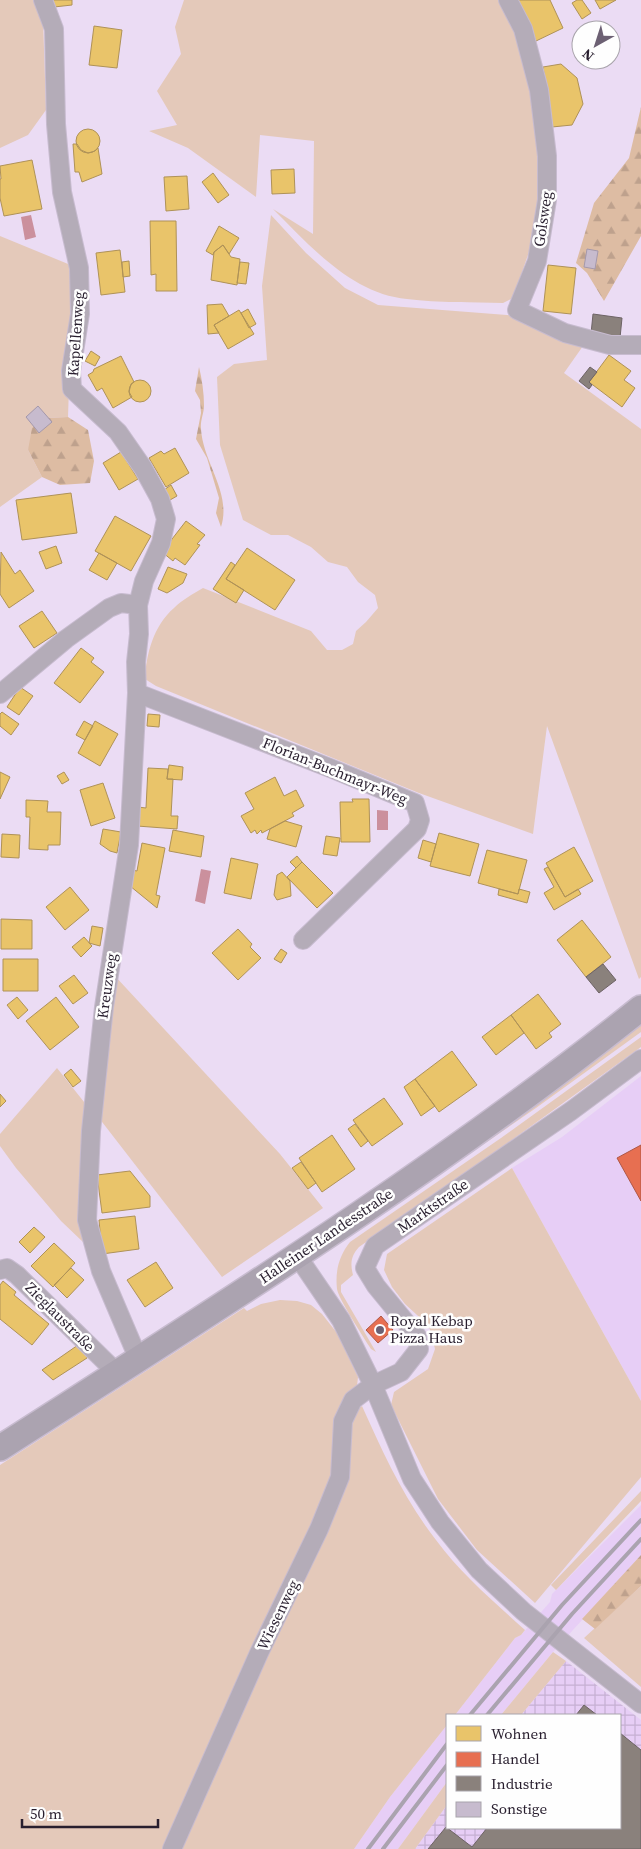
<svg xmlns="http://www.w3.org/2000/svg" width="641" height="1849" font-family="'Source Serif 4',serif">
<defs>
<pattern id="industrial-grid" width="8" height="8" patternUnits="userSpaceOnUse" patternTransform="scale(1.25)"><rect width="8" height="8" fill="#e7cef6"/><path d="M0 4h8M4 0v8" fill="none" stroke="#c6b0d3"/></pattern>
<pattern id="forest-firs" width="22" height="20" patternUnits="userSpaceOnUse" patternTransform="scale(1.25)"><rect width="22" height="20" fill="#ddbca3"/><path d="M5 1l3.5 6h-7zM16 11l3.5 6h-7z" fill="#bea18d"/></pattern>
</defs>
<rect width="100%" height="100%" fill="#ebdcf4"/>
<path fill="#e7cef6" d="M641 1076V1401L512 1168 562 1137Z
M641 1505V1555L553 1652 501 1715H455L515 1638 521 1635 550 1602 552 1594Z
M447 1725V1782L398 1849H354L390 1797Z"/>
<path fill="url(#industrial-grid)" d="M566 1661 641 1720V1849H415L447 1805V1828H620V1715H521Z"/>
<path fill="#e4c9ba" d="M0 0H35L43 19 46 110 28 135 0 148Z
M184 0H503L524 52 540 152 538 226 513 298 503 303C472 302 439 303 407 299 352 294 310 246 273 209L313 234 314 141 260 135 256 197 188 148 149 131 177 125 157 91 181 54 175 27Z
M271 215 306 253 345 288 378 305 520 316 583 346 564 373 641 429V977L639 979 547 726 533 834 419 793 156 686 145 679C146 654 154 625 174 608 182 600 193 594 203 588L311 631 327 650H342L353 644 356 631 366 622 378 608 375 595 358 582 347 567 328 562 311 547 288 535H271L243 520 220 445 217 377 234 364 267 360 262 286Z
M0 236 73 266 68 417 46 418 28 450 42 477 0 507Z
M114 975 280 1154 323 1208 222 1277 99 1118Z
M641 1023V1032L536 1108 443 1172 492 1133Z
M641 1037V1047L509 1142 359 1247C351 1256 350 1263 353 1275L341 1285V1292L376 1352 371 1349C364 1338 338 1298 337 1289 335 1271 339 1256 350 1242L501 1138Z
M57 1068 88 1107 81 1148 80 1209 83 1242 61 1221 16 1168 0 1146V1134Z
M512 1168 641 1401V1477L535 1603 477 1550 438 1499 391 1405 394 1392 428 1369 435 1349 429 1326 405 1304 392 1287 384 1270 387 1254Z
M280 1300 297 1301 311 1305 322 1314 337 1333 358 1377 357 1386 341 1403 336 1424 335 1459 327 1494 165 1849H0V1465L244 1308 247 1311 261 1304Z
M362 1406C383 1453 404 1499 436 1540 461 1574 494 1602 525 1630L521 1635 515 1638 455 1715H447V1725L390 1797 354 1849H178L341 1487 352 1412Z
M641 1491V1501L556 1590 551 1585Z
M641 1586V1687L584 1638Z
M553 1652 566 1661 521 1715H501Z
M447 1782V1805L415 1849H398Z"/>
<path fill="url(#forest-firs)" d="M641 107V236L604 301 587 273 576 263 594 203 629 158Z
M199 367C202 379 204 393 204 406 204 413 200 421 201 429 203 463 232 493 221 527L216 513 219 498 207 458 196 439 201 413 200 400 195 391Z
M68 417 88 430 94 461 90 483 60 485 42 477 28 450 32 428 46 418Z
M641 1555V1586L595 1629 582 1619Z"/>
<path fill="#cb909d" d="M31 215 36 237 25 240 21 217Z
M377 810 388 811V830H377Z
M201 869 211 871 205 904 195 901Z"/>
<path fill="#e9c46a" stroke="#af9258" d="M53 0H72V5L54 7Z
M517 0H550L563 28 536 41Z
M577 0H582L591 13 582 19 572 3Z
M595 0H616L600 9Z
M94 26 122 30 117 68 89 65Z
M561 64 577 78 583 104 572 125 552 127 543 67Z
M76 141a12 12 0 1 1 24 0a12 12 0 1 1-24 0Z
M73 144H77L81 150 88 153 95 151 98 148 102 174 82 182 79 172H75Z
M32 160 42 209 4 216 0 198V179H1L0 166Z
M294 169 295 193 272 194 271 170Z
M213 173 229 195 218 203 202 182Z
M187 176 189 209 166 211 164 177Z
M150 221H176L177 291H156V274L151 275Z
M219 226 239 238 229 254 223 245 214 252 213 255 206 251Z
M223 245 231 257 240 259 237 285 211 280 214 252Z
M120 250 125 292 101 295 96 253Z
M129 261 130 276 123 277 122 262Z
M240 262 249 263 246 284 237 283Z
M548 265 576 268 571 314 543 311Z
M222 304 229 316 214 325 219 333 208 334 207 305Z
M248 309 256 324 249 328 241 313Z
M239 310 254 334 228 349 214 325Z
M91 351 100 357 95 366 85 361Z
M609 355 631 371 624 380 635 388 622 407 589 382Z
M121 356 134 382 131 384 129 392 132 397 113 408 102 388 97 391 88 375 93 372 94 369Z
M129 391a11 11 0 1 1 22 0a11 11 0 1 1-22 0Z
M175 448 189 473 166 487 149 458 161 451 164 454Z
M121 452 138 479 119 490 103 463Z
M171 485 177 496 170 500 164 490Z
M71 493 77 533 22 540 16 500Z
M115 516 151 536 131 571 95 551Z
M186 521 205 535 197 544 200 545 185 565 175 558 173 561 162 552Z
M56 546 62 563 46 569 39 552Z
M247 548 295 580 275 610 226 579Z
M1 552 15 574 20 570 34 591 9 608 0 594Z
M99 553 117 563 107 580 89 570Z
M231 562 235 565 226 579 244 590 236 603 213 589Z
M168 567 187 574 183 583 167 593 158 589Z
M42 611 57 633 34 648 19 626Z
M81 648 94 658 91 662 104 672 80 703 54 683Z
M20 687 33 696 19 715 7 707Z
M2 712 19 724 11 735 0 726V714Z
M148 714 160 715 159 727 147 726Z
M84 721 93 726 85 740 76 735Z
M95 721 118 734 100 766 78 753Z
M169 765 183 767 182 780 167 779Z
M148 768 168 769 167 779H173L171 816H178L177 829 137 826 138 807 146 808Z
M0 772 10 777 0 799Z
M64 772 69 780 62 784 57 776Z
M275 777 284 796 296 790 304 806 292 813 294 816 262 833 261 830 257 834 255 830 251 833 241 816 254 809 245 793Z
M103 783 115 818 91 826 80 790Z
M352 799H369L370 842H341L340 802H353Z
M26 800 48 801 47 812H61L60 845H48V850L29 849 30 817H26Z
M285 821 302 826 296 847 267 839 270 829Z
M103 829 121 832 117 853 110 851 100 844Z
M173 830 204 836 201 857 169 851Z
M439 833 479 844 470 876 430 866Z
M2 834 20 835 19 858 1 857Z
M326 836 340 838 337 856 323 854Z
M423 840 436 844 431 862 418 858Z
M142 843 165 848 156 895 160 896 157 908 130 886 132 870 137 871Z
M574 847 593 881 565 897 546 863Z
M487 850 527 860 518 894 478 883Z
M297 856 302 862 296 868 290 862Z
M231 858 258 864 251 899 224 893Z
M302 862 333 893 317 908 287 877Z
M548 867 565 897 578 889 581 894 554 910 544 893 554 887 544 869Z
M282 872 290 881 291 896 277 900 274 895 277 875Z
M70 887 89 910 65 930 46 907Z
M499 889 518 894 519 889 530 892 527 903 498 895Z
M1 919 32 920V949H1Z
M582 920 611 957 586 977 557 940Z
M92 926 103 928 100 946 89 943Z
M238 929 252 944 250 947 261 958 238 980 212 953Z
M84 937 92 946 81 957 72 947Z
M281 949 287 953 281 963 274 959Z
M3 959H38V991H3Z
M74 975 88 993 73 1004 59 986Z
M538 994 561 1024 549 1033 552 1037 536 1049 511 1015Z
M17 997 28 1010 18 1019 7 1005Z
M56 997 79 1027 50 1050 26 1021Z
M511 1015 524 1033 496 1055 482 1037Z
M452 1051 477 1085 439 1112 415 1079Z
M71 1069 81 1081 73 1087 64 1075Z
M415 1079 435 1106 421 1116 404 1087Z
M0 1094 6 1101 0 1107Z
M384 1098 403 1124 372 1146 353 1120Z
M355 1124 368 1141 361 1147 348 1129Z
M332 1135 355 1169 322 1192 299 1158Z
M301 1162 316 1183 308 1189 292 1168Z
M130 1171 150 1196V1207L102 1213 97 1175Z
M135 1216 139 1249 102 1254 99 1220Z
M34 1227 45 1237 30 1253 19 1242Z
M54 1243 75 1263 53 1287 31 1266Z
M156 1262 173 1288 145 1307 127 1280Z
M71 1268 84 1280 67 1298 54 1285Z
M3 1281 16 1292 14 1295 49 1324 32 1345 0 1319V1285Z
M78 1345 88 1353 87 1358 53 1380 42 1370Z"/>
<path fill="#e76f51" stroke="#ae5746" d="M641 1145V1201L617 1158Z
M381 1316 393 1330 378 1343 366 1330Z"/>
<path fill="#8a817c" stroke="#6d6365" d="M593 314 622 318 620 338 591 334Z
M590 367 597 372 589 382 592 385 589 389 579 381Z
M603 964 616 980 599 993 586 977Z
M584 1705 597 1715H576Z
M620 1733 641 1750V1849H428L446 1827 472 1847 487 1828H620Z"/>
<path fill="#c7bbce" stroke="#a498ab" d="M587 249 598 251 595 269 584 267Z
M38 406 52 422 39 433 26 417Z"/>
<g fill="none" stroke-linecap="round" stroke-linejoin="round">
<defs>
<path id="street" d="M43 0 54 29 56 124 62 192 79 268 80 314 71 371 72 389 118 432 143 468 160 499 166 519 161 543 144 581 138 605 139 634 136 662 137 693 129 845 104 1007 91 1131 87 1220 101 1271 138 1358
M508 0 523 29 539 90 547 156V200L537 261 517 310 565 333 610 345H641
M137 693 330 768 415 803 420 820 417 829 303 940
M0 694 66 639 109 608 121 603 138 605
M298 1257 341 1320 373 1385 412 1479 440 1522 479 1570 524 1612 641 1704
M0 1270 7 1268 17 1275 117 1373
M172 1849 259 1653 319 1529 340 1477 343 1421 353 1400 373 1385 401 1372 419 1349 417 1336 376 1286 365 1268 375 1246 571 1111 641 1059"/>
<path id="secondary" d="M0 1448C218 1308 439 1170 641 1008"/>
</defs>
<use href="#street" stroke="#c7bbcf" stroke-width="20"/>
<use href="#secondary" stroke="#c7bbcf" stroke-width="28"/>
<use href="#street" stroke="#b4acb8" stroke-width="18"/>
<use href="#secondary" stroke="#aba3b0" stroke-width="25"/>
<path stroke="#aaa3af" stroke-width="4" d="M470 1715 562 1605 641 1520
M487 1715 572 1614 641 1539
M368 1849 447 1744
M383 1849 447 1765"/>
</g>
<circle fill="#6c6073" stroke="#fefefe" stroke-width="2" cx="380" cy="1330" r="5"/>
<g text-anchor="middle" stroke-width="5" stroke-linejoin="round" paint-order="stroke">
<g font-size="15" fill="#281e2e" stroke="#fefefe">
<text transform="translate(543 219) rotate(-82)" y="5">Golsweg</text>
<text transform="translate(76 334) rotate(-86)" y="5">Kapellenweg</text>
<text transform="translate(335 771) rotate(22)" y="5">Florian-Buchmayr-Weg</text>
<text transform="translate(107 986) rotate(-82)" y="5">Kreuzweg</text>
<text transform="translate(433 1206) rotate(-35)" y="5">Marktstraße</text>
<text transform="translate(326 1236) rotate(-34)" y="5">Halleiner Landesstraße</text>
<text transform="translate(60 1317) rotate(45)" y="5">Zieglaustraße</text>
<text transform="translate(278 1615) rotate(-64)" y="5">Wiesenweg</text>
</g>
<g font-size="15" fill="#281e2e" stroke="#fefefe" text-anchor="start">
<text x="390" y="1326">Royal Kebap<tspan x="390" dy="17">Pizza Haus</tspan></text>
</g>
</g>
<rect x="446" y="1714" width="175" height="115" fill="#fefefe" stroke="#a8a4ab"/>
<rect x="456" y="1726" width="25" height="15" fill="#e9c46a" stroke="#a8a4ab"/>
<text x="491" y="1739" font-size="15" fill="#281e2e">Wohnen</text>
<rect x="456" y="1752" width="25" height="15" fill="#e76f51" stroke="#a8a4ab"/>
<text x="491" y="1764" font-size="15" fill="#281e2e">Handel</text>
<rect x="456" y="1776" width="25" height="15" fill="#8a817c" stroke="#a8a4ab"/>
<text x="491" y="1789" font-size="15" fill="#281e2e">Industrie</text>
<rect x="456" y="1802" width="25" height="15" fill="#c7bbce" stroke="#a8a4ab"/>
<text x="491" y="1814" font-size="15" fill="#281e2e">Sonstige</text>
<g transform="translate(596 45) rotate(219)"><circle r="24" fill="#fefefe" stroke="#a8a4ab"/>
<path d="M0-4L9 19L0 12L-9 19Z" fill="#6c6073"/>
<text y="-8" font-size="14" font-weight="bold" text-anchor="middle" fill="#281e2e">N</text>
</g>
<path d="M22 1819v8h136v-8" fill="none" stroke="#281e2e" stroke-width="2.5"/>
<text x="30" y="1819" font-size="15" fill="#281e2e" stroke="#fefefe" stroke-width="4" paint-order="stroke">50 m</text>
</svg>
